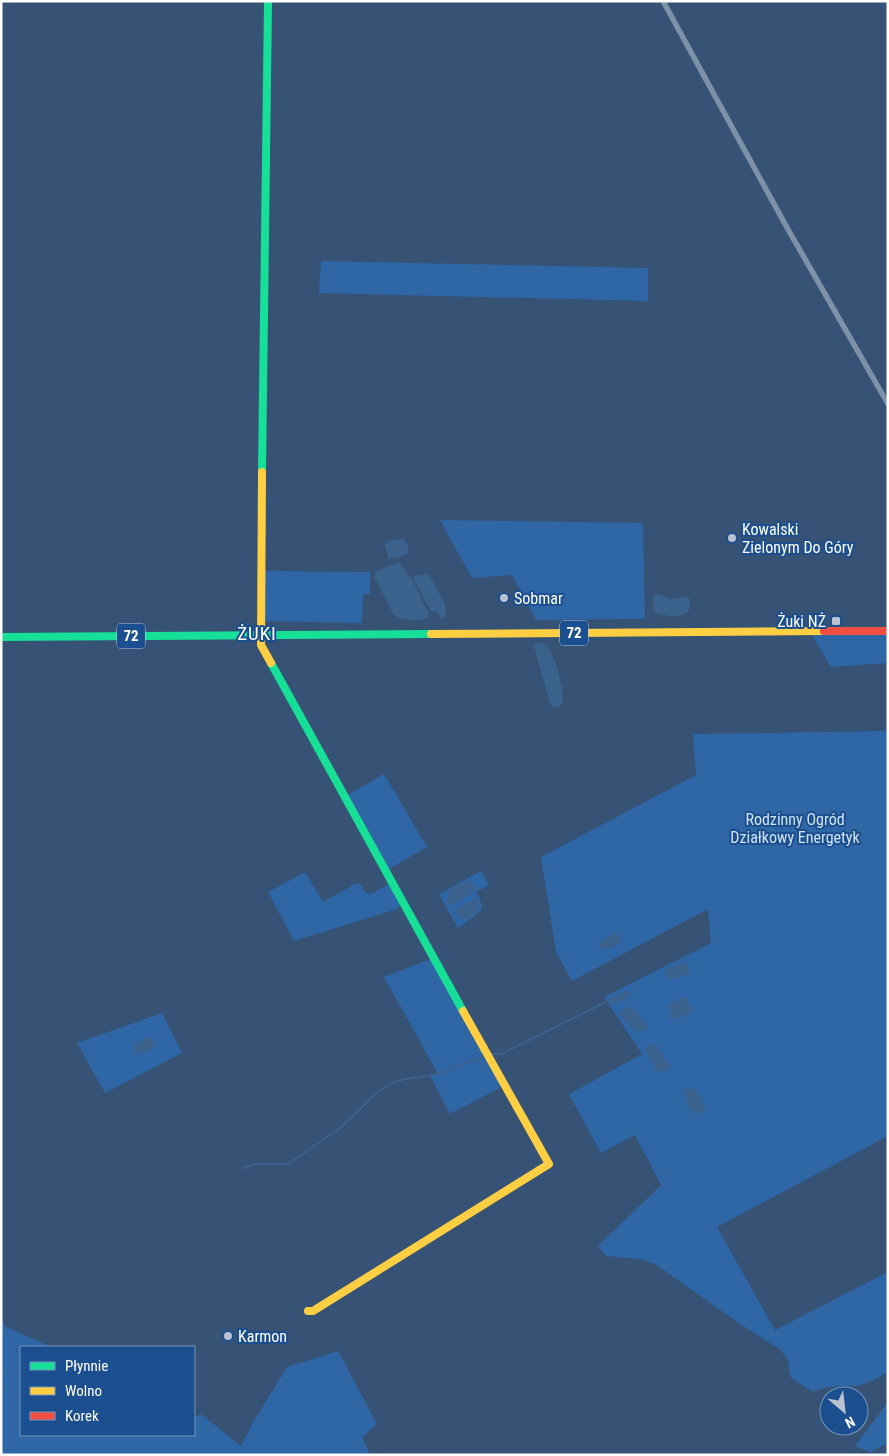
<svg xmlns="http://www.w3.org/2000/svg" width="889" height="1456" font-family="'Roboto Condensed',sans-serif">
<rect width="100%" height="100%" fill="#365274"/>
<path fill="#2f66a5" d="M321 261 648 268V301L319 293Z
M440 520 643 523 645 619 536 620 512 575 472 578Z
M264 571 370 572V594H363L362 623 262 621Z
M888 633V663L831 667 812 635Z
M888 731V1136L717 1227 775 1330 888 1272V1371C879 1378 867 1384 855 1386 841 1387 826 1385 813 1392L791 1378 788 1360 781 1350 743 1326 655 1264 640 1259 606 1256 598 1246 661 1185 635 1135 601 1153 569 1094 642 1054 604 997 711 943 708 909 572 981 556 952 541 857 696 775 693 734Z
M384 774 427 847 389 869 348 795Z
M481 871 489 885 476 892 480 899 482 908 476 915 458 928 439 894Z
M305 872 323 902 355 884H360L366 893 371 894 389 884 400 905 397 909 294 941 268 892Z
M431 959 502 1087 450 1114 430 1076 437 1072 384 977Z
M162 1013 182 1053 105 1093 77 1043Z
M1 1316 3 1317 4 1326 51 1347H21V1435H194V1417L201 1414 241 1446 252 1424 287 1367 338 1351 377 1424 362 1437 370 1455H1Z
M888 1402V1443L870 1452 855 1446Z"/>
<path fill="#3b618d" d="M404 539 408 545V553L398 558 388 559 385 544 389 540Z
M398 562C411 572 421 599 429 613L428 618C420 621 399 622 393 614L375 578V572Z
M427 574 430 576 445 604 446 616 444 618H440L438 612 431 611 413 579 414 576Z
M657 594 671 599 686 597 689 598C695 622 669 616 654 613L652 598Z
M535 643C540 643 544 642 547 646 555 655 566 693 562 704L558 707H553L550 704 534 646Z
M471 880 476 888 475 891 451 905 447 902 449 890 457 885Z
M476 898C484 908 472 918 463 920L454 912 455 910Z
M614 933H617L622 940 621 943 606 950 600 948 599 942Z
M683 963 687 964 690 970 687 974 671 980 667 978 665 971 666 969Z
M626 991 631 994 630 997 611 1005 609 1001 610 998Z
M684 997 687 998 692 1010 691 1013 671 1020 670 1017 671 1013 668 1007 669 1004Z
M629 1007H631L648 1026V1028L638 1032 631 1028 618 1013Z
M148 1037H151L156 1044C152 1050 144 1053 137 1054L133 1051 134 1044Z
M655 1044 657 1046 670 1067 669 1069 659 1072 656 1070 645 1049V1047Z
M694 1088C699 1095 704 1102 705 1111L698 1114 694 1113 688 1106 684 1093 685 1090Z"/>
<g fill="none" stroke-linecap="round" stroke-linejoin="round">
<path stroke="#3b618d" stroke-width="2" d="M490 1054H501L610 1000
M243 1168 257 1164H288L340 1128 379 1091 392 1083 405 1079 424 1077 443 1072 486 1055"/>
<path stroke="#7d92a8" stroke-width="5.5" d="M663 1 785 224 888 404"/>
<path stroke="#16e098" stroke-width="8" d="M262 472 268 1
M1 637 431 634
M271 663 463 1011"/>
<path stroke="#ffcf43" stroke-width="8" d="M262 472 261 645 271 663
M431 634 824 631
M308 1311H313L549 1164 463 1011"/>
<path stroke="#f24e42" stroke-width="8" d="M824 631H888"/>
</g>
<g fill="#b9c2ce" stroke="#1b4f8f" stroke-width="2">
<circle cx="732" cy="538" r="5"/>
<circle cx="504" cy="598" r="5"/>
<rect x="831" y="616" width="10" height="10" rx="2.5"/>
<circle cx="228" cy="1336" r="5"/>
</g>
<g text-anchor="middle" stroke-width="4" stroke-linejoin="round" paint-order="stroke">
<g fill="#1b4f8f" stroke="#bbcadd" stroke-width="1">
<rect x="560" y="620.5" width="28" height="25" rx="4"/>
<rect x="117" y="623.5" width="28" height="25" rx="4"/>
</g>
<g font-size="15" font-weight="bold" fill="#fff">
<text x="574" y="638">72</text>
<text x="131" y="641">72</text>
</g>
<g font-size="16" fill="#fff" stroke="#1b4f8f" text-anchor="start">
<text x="742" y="535">Kowalski<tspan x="742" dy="18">Zielonym Do Góry</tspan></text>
<text x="514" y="604">Sobmar</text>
<text x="826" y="627" text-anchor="end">Żuki NŻ</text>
<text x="238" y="1342">Karmon</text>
</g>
<g font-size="16" fill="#cfe3fa" stroke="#1b4f8f">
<text x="795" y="825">Rodzinny Ogród<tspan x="795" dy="18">Działkowy Energetyk</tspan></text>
</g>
<g font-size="19" letter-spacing="1" fill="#fff" stroke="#1b4f8f">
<text x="257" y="640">ŻUKI</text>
</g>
</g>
<rect width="889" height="1456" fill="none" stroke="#ffffff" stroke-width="5"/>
<rect x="20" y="1346" width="175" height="90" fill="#1b4f8f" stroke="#7695bc"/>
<rect x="30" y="1362" width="25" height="8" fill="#16e098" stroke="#7695bc"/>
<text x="65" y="1371" font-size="15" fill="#ffffff">Płynnie</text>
<rect x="30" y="1387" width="25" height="8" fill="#ffcf43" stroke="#7695bc"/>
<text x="65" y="1396" font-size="15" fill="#ffffff">Wolno</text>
<rect x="30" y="1412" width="25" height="8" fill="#f24e42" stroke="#7695bc"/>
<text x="65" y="1421" font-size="15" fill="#ffffff">Korek</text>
<g transform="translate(844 1411) rotate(152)"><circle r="24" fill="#1b4f8f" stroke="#7695bc"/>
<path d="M0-4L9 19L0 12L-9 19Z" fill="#b9c2ce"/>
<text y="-8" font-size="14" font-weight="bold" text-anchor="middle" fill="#ffffff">N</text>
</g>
</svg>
